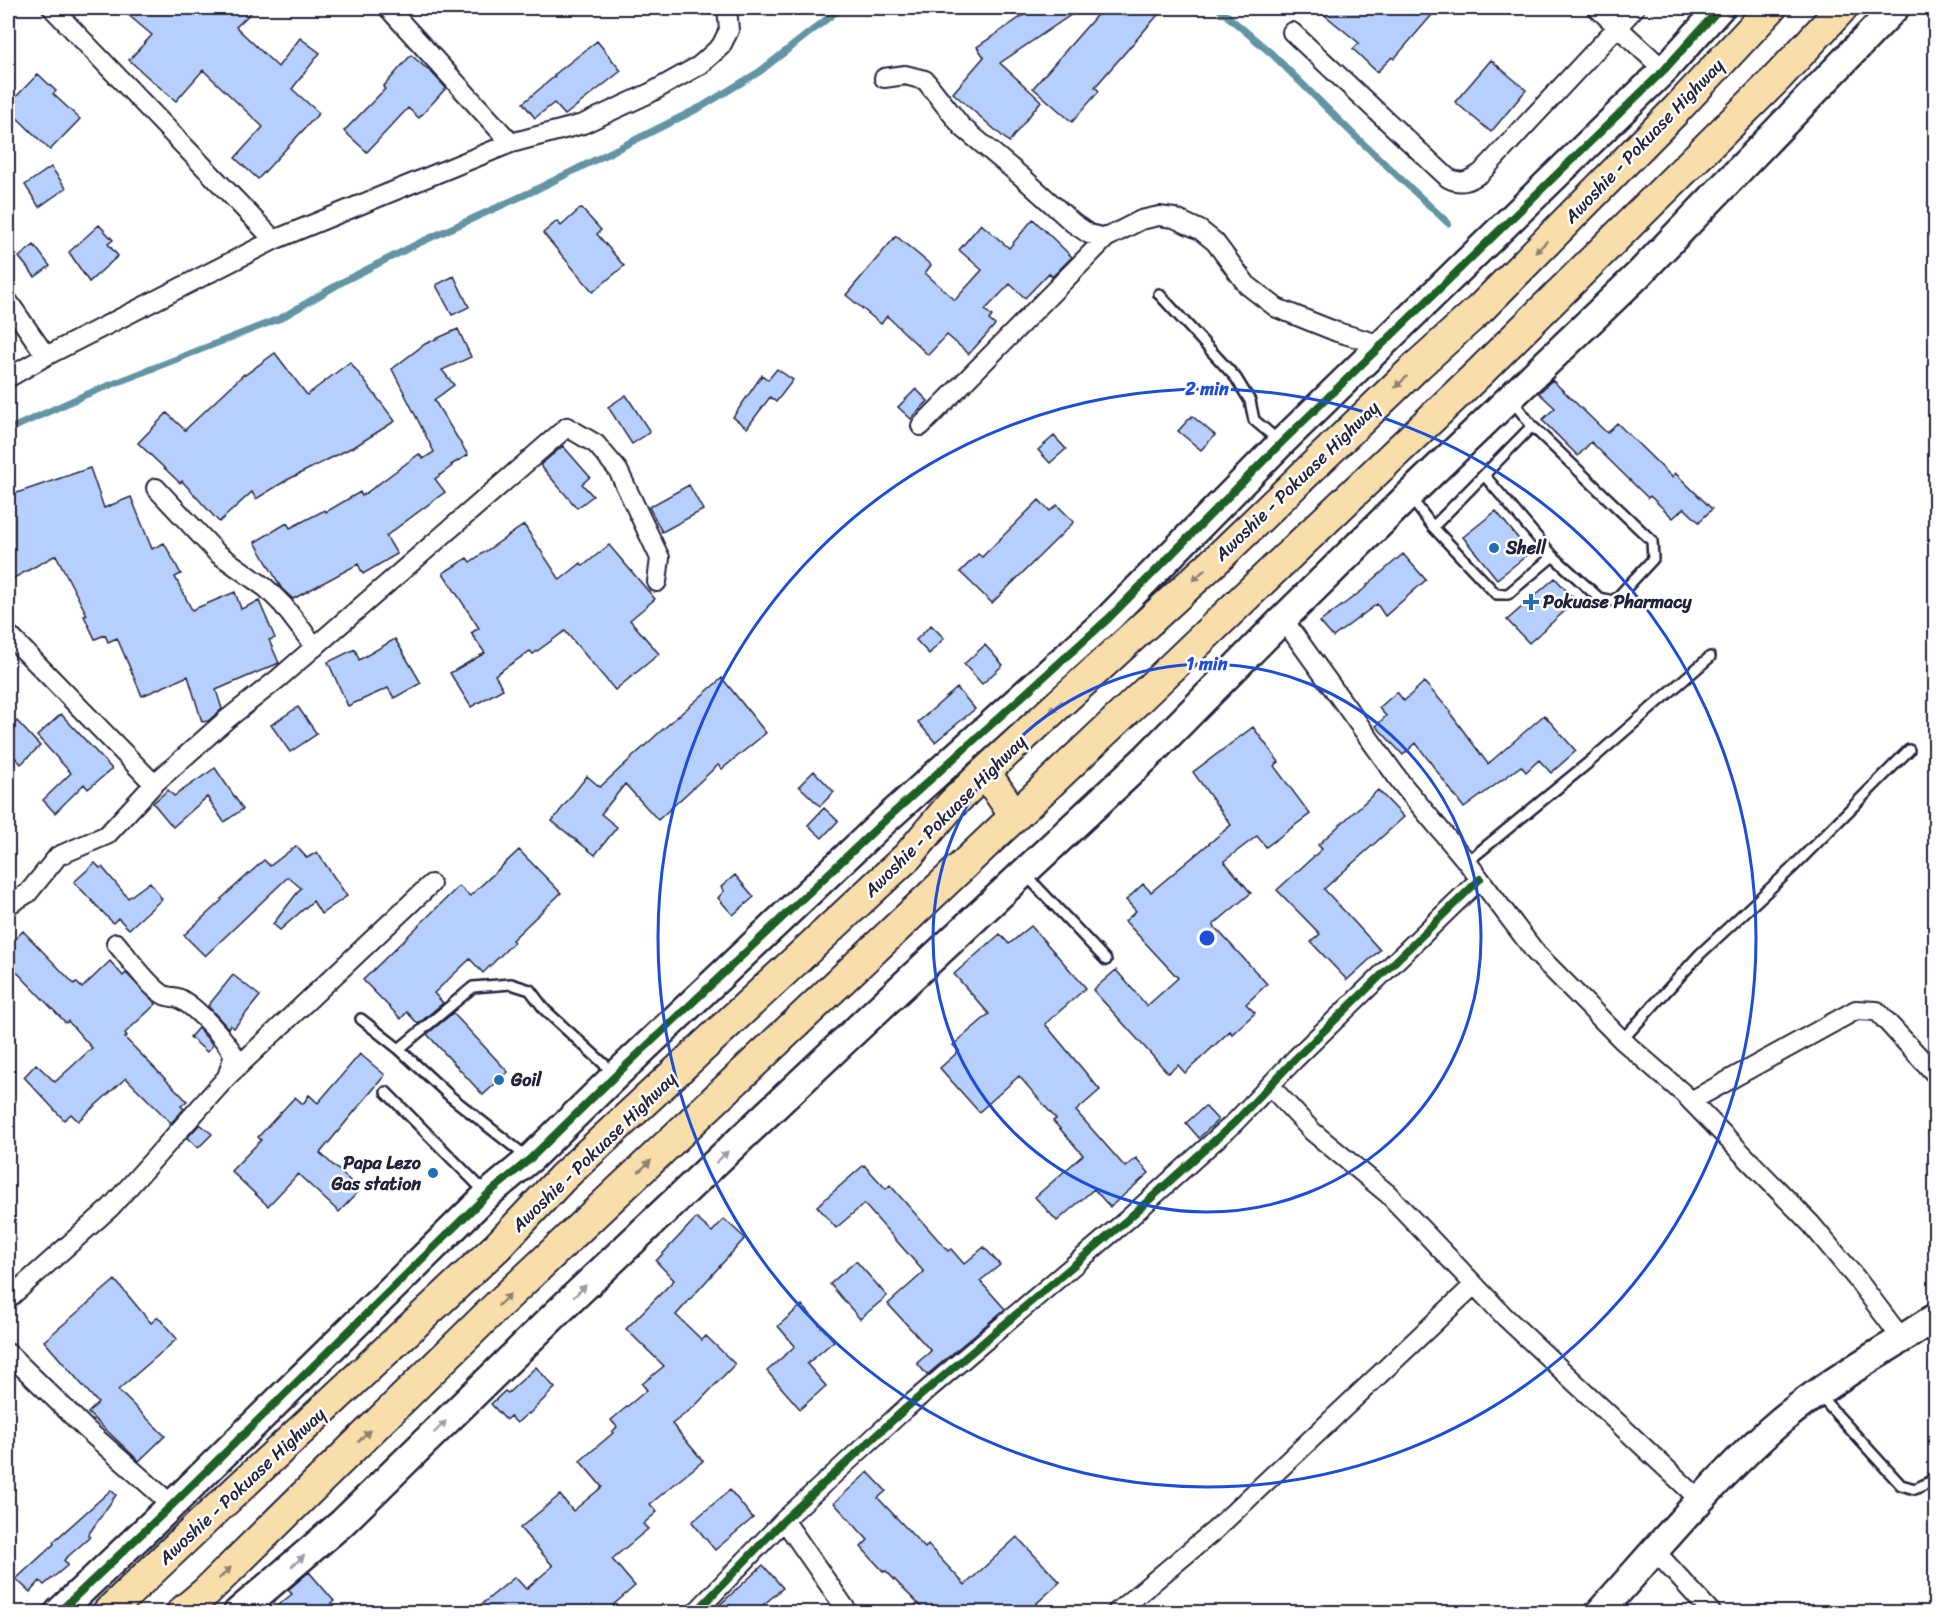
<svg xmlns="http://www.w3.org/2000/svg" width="1943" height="1620" font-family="Sriracha,sans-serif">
<rect width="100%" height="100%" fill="#fff"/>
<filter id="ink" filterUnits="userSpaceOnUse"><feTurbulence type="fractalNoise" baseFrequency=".0167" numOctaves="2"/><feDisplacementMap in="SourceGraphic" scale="12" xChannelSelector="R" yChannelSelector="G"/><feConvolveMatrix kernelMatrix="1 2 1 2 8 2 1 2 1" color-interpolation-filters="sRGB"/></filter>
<g filter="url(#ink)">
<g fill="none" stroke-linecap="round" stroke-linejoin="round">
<path stroke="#6394a3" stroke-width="7" d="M1218 8 1272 54 1355 136 1448 223
M8 430 85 395 281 318 344 281 419 243 531 192 701 107 759 72 841 8"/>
</g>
<path fill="#b7cffd" stroke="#22223b" stroke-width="1.5" d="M120 8H256L236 27 278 67 300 38 320 53 292 89 319 113 258 179 235 158 263 127 203 70 176 101 151 80 129 60 152 35Z
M1034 8H1081L1000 63 1041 101 1009 142 953 93 984 57 977 47Z
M1103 8H1164L1095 87 1099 91 1072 122 1033 88Z
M1316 8H1438L1394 59 1392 57 1377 72 1353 49 1359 43Z
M597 41 621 71 565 115 554 103 535 118 523 103 555 76 554 75Z
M411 55 433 74 446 88 419 118 408 108 367 152 344 131 385 89 383 87Z
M1491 60 1526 90 1491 132 1455 102Z
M38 74 56 91 53 94 80 119 50 150 8 109V105Z
M51 167 66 188 39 207 25 185Z
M581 208 601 230 597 234 624 266 593 292 543 233 557 221 561 226Z
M1033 219 1072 257 1052 277 1049 273 1025 298 1010 284 985 310 992 316 989 320 995 325 969 354 947 335 928 355 887 316 881 324 846 295 896 236 931 265 925 273 955 300 982 270 959 250 981 224 1009 248Z
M99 225 113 240 108 244 118 256 89 282 69 252Z
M34 245 50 266 35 277 19 257Z
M454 276 469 307 452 315 436 285Z
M458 329 471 357 442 370 454 385 434 400 468 455 451 465 452 466 435 479 445 492 386 536 397 554 363 574 358 564 293 599 282 589 255 542 287 523 290 528 325 510 326 512 360 492 362 496 419 454 423 459 434 452 392 369 425 344Z
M275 353 307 395 350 362 395 421 357 445 287 480 256 499 252 492 219 522 182 481 180 483 138 443 167 413 185 430 244 374 245 375Z
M777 369 793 380 776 402 770 397 747 428 733 417 762 375 768 380Z
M1552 380 1607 433 1617 423 1672 477 1675 473 1712 509 1699 522 1684 508 1673 518 1650 496 1648 498 1591 442 1578 456 1542 420 1555 408 1539 393Z
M916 389 928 401 911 419 898 407Z
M626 395 650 432 632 444 608 407Z
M1192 416 1215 435 1201 450 1178 431Z
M1054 436 1066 449 1050 463 1038 450Z
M563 446 590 477 582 484 593 496 577 508 540 465Z
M90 468 104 508 131 497 152 549 164 543 181 574 175 577 192 610 235 592 241 609 259 601 275 638 269 640 279 663 216 690 222 709 208 721 202 722 188 676 142 696 117 638 108 642 105 635 95 639 84 616 87 615 56 555 14 578 8 567V496Z
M689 485 703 510 662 532 649 507Z
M1039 500 1050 511 1057 505 1074 522 992 603 960 572 978 554 982 557Z
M1496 511 1530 553 1497 579 1463 537Z
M524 525 560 580 581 563 583 566 609 545 655 599 630 620 659 654 615 690 565 631 533 654 530 651 495 675 503 689 471 707 450 673 485 653 471 633 479 628 443 573 467 558 470 562Z
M1403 554 1426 580 1385 616 1377 604 1333 637 1320 622 1368 586 1367 585Z
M1555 578 1576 601 1529 643 1507 620Z
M931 625 944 638 929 654 916 640Z
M395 639 421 683 394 698 388 688 348 706 328 662 355 649 359 660Z
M985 645 1003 665 982 684 964 664Z
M722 678 766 733 722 769 718 765 658 820 625 784 601 814 617 827 595 855 552 821 587 776 600 787 662 730Z
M1424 682 1451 712 1450 713 1488 764 1544 715 1576 751 1551 773 1539 760 1526 772 1521 766 1464 808 1416 743 1403 755 1376 726 1386 716 1379 708 1397 692 1404 701Z
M957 688 975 709 935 742 918 722Z
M298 707 317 734 290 752 271 725Z
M61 714 112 769 88 789 84 784 55 813 43 800 71 773 37 736Z
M17 721 40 746 21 764 16 758 8 766V730Z
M1253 727 1279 762 1274 766 1310 814 1266 847 1257 836 1224 861 1251 893 1213 925 1267 984 1246 1004 1255 1013 1232 1034 1230 1031 1185 1073 1178 1065 1168 1073 1093 990 1116 970 1147 1006 1178 978 1125 921 1136 911 1126 900 1143 884 1151 892 1231 825 1193 772Z
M215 768 243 809 224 822 207 797 173 827 153 803 168 790 174 796Z
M814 771 834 792 820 806 799 786Z
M1378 790 1404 817 1324 889 1380 950 1347 980 1311 942 1320 934 1277 890 1322 849 1318 845Z
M824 808 838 821 822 838 808 825Z
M296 846 307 858 317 852 347 896 321 914 313 901 280 930 273 924 301 888 288 877 205 956 184 935 222 900 221 899 264 860 270 866Z
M519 850 561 893 512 940 514 942 483 973 470 959 434 993 443 1003 418 1024 407 1012 401 1019 363 980 459 886 470 896Z
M95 863 100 868 102 867 128 898 150 882 162 899 129 929 118 918 113 923 74 882Z
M735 875 754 897 733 915 718 898 724 891 721 887Z
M1031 926 1086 988 1045 1024 1100 1090 1076 1111 1125 1167 1136 1158 1149 1173 1110 1207 1094 1189 1057 1221 1035 1197 1083 1155 1053 1121 1056 1119 1019 1076 979 1112 940 1068 959 1051 953 1045 989 1014 954 974 1000 934 1009 944Z
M23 931 74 984 76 982 82 988 110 961 123 976 126 973 156 1004 125 1033 127 1036 125 1038 187 1101 181 1106 184 1109 171 1123 126 1078 78 1121 71 1114 64 1120 24 1077 36 1064 55 1082 92 1048 68 1021 66 1023 8 963V946Z
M233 975 260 996 234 1028 230 1025 228 1028 208 1006Z
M453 1013 508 1072 483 1095 427 1034Z
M198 1028 213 1045 207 1052 190 1037Z
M360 1054 385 1075 320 1153 360 1190 339 1212 298 1174 268 1206 231 1171 261 1140 258 1137 295 1097 303 1104 309 1095 318 1103Z
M1205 1106 1218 1120 1199 1138 1186 1123Z
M200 1124 212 1134 198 1148 187 1138Z
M864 1165 886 1189 890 1185 948 1251 951 1249 964 1264 984 1247 1000 1265 980 1281 1005 1309 927 1375 917 1363 931 1351 888 1304 924 1272 864 1204 836 1228 817 1206Z
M696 1218 712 1232 724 1219 745 1238 676 1315 702 1340 706 1336 735 1364 695 1406 672 1424 703 1461 650 1504 657 1512 643 1524 648 1529 612 1559 635 1586 605 1612H472L515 1577 526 1589 553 1566 520 1528 560 1495 573 1511 602 1487 580 1461 613 1433 612 1432 617 1427 611 1420 647 1390 642 1384 664 1366 626 1329 674 1280 656 1261Z
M856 1261 887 1296 860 1319 830 1284Z
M115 1280 151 1323 158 1317 177 1339 118 1390 165 1436 139 1461 88 1413 98 1403 44 1341Z
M802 1305 834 1341 807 1364 826 1386 800 1409 767 1371 795 1346 778 1326Z
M536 1367 555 1388 529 1414 528 1413 517 1423 510 1416 506 1420 491 1404 505 1391 508 1393Z
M868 1472 886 1491 878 1498 925 1548 928 1545 965 1585 1017 1537 1060 1582 1027 1612H926L886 1571 884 1572 861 1547 868 1540 834 1503Z
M111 1490 116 1495 88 1535 90 1537 64 1560 68 1565 44 1585 40 1581 30 1592 16 1579 54 1544 53 1542Z
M730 1490 753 1518 715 1550 692 1522Z
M763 1565 783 1588 755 1612H712Z
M309 1572 334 1601 322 1612H270L292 1594 288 1590Z"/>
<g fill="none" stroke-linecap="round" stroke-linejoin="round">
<defs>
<path id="lane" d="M1159 294 1236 378 1250 401 1254 420 1279 441
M1532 426 1652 541 1653 559 1614 601 1599 598 1553 556
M1410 497 1433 527 1532 426 1512 400
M1433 527 1496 594H1508L1553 556 1484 475
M1467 862 1588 763 1710 657
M1025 874 1106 960
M361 1019 399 1049 451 1097 528 1158
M1622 1040 1700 954 1791 869 1909 750
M399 1049 473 987 511 984 530 990 545 1010 614 1073
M386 1092 486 1193
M1819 1395 1901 1485 1915 1489 1936 1479"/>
<path id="street" d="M52 8 274 240
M388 8 511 143
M1597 8 1664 70
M1292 32 1448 178C1461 185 1469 181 1481 173L1635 8
M884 78 905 75 925 80 962 127 1022 177 1073 223 1089 234 1106 238 1141 220 1159 216 1174 218 1200 230 1215 242 1247 285 1277 308 1337 332 1382 345
M8 301 46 356
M8 378 46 356 274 240 511 143 583 124 650 93 700 65 721 46 729 30 727 8
M921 426 1106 238
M156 488 217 553 266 588 283 605 315 647
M1283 619 1402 784 1467 862 1536 953 1622 1040 1684 1094 1811 1224 1856 1278 1902 1339
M8 634 154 784
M8 905 28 893 58 856 107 835 154 784 226 720 279 678 567 427 596 444 618 470 660 558 657 582
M116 943C128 957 148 986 164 995 170 998 177 996 182 1000 199 1010 224 1038 234 1055L227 1077
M1270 1086 1313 1132 1388 1194 1505 1317 1700 1500
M1691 1101 1856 1010 1877 1011 1936 1075
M8 1299 111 1207 227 1077 431 884
M8 1353 86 1429 172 1505
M784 1520 848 1612
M1655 1551 1711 1612
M696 1612 784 1520 906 1408 1128 1219 1235 1122 1295 1059 1480 879
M1117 1612 1215 1530 1474 1285"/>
<path id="secondary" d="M59 1612 172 1505 488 1194 530 1159 616 1075 880 825 1109 618 1281 443 1664 70 1720 8
M238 1612 342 1523 559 1311 842 1043 1145 759 1283 619 1408 496 1638 275 1895 8
M1600 1612C1655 1551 1708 1487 1769 1431 1819 1386 1880 1354 1936 1317"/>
<path id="primary" d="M985 772 1015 816
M108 1612 208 1517 498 1246 562 1178 908 856 951 805 985 772 1217 559 1418 365 1480 309 1676 110 1771 8
M182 1612 206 1592 500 1303 1123 714 1477 375 1777 78 1842 8"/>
</defs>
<use href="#lane" stroke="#22223b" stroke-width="14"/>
<use href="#street" stroke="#22223b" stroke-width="22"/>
<use href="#secondary" stroke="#22223b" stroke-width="32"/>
<use href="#primary" stroke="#22223b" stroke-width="34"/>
<use href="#lane" stroke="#fff" stroke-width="9"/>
<use href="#street" stroke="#fff" stroke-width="18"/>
<use href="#secondary" stroke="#fff" stroke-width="27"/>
<use href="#primary" stroke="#f9deab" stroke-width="30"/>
<defs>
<path id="cycleway" d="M59 1612 172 1505 488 1194 530 1159 616 1075 880 825 1109 618 1281 443 1664 70 1720 8
M696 1612 784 1520 906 1408 1128 1219 1235 1122 1295 1059 1480 879"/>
</defs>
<use href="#cycleway" stroke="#fff" stroke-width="11"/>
<use href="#cycleway" stroke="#1b5e20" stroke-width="8"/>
</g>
<defs><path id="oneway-solid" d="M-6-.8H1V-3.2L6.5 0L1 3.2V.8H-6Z" transform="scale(1.5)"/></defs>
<g fill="#8e8073">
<use href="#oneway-solid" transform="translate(1541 247) rotate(135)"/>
<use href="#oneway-solid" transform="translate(1401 382) rotate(136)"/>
<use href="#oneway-solid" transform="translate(1199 575) rotate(137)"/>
<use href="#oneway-solid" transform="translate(1056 707) rotate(137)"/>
<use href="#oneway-solid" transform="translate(645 1166) rotate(-43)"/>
<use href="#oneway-solid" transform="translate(504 1300) rotate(-44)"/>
<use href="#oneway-solid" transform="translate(364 1436) rotate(-44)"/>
<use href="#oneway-solid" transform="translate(225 1573) rotate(-44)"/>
</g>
<g fill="#9c9ca7">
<use href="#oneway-solid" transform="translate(722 1157) rotate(-44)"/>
<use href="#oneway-solid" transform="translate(580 1291) rotate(-44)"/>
<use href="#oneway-solid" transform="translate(440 1427) rotate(-44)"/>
<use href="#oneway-solid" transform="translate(298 1561) rotate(-41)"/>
</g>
</g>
<g fill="none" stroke="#1d4ed8" stroke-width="3">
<circle cx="1207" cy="938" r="274"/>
<circle cx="1207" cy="938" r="549"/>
</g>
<g fill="#1f6fb2" stroke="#fff" stroke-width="2">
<circle cx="1494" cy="548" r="6"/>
<path d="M1528 593h6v6h6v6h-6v6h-6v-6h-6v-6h6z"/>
<circle cx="499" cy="1080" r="6"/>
<circle cx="433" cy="1173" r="6"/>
</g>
<g text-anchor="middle" stroke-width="5" stroke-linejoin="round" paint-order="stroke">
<g font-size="18" fill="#22223b" stroke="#fff">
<text transform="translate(1644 141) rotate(-46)" y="6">Awoshie - Pokuase Highway</text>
<text transform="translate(1297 481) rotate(-44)" y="6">Awoshie - Pokuase Highway</text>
<text transform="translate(945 816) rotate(-45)" y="6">Awoshie - Pokuase Highway</text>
<text transform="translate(594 1152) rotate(-44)" y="6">Awoshie - Pokuase Highway</text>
<text transform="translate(242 1486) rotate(-43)" y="6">Awoshie - Pokuase Highway</text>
</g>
<g font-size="18" font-weight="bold" fill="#22223b" stroke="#fff" text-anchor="start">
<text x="1506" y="554">Shell</text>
<text x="1543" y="608">Pokuase Pharmacy</text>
<text x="511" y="1086">Goil</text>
<text x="421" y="1169" text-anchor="end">Papa Lezo<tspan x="421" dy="21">Gas station</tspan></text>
</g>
</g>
<circle cx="1207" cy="938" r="9" fill="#1d4ed8" stroke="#fff" stroke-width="3"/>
<g font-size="18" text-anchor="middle" font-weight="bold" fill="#1d4ed8" stroke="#fff" stroke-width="5" stroke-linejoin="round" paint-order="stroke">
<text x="1207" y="395">2 min</text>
<text x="1207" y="670">1 min</text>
</g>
<rect width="1943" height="1620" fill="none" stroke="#fff" stroke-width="30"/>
<rect x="15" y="15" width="1913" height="1590" fill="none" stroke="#22223b" stroke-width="2" filter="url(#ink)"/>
</svg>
